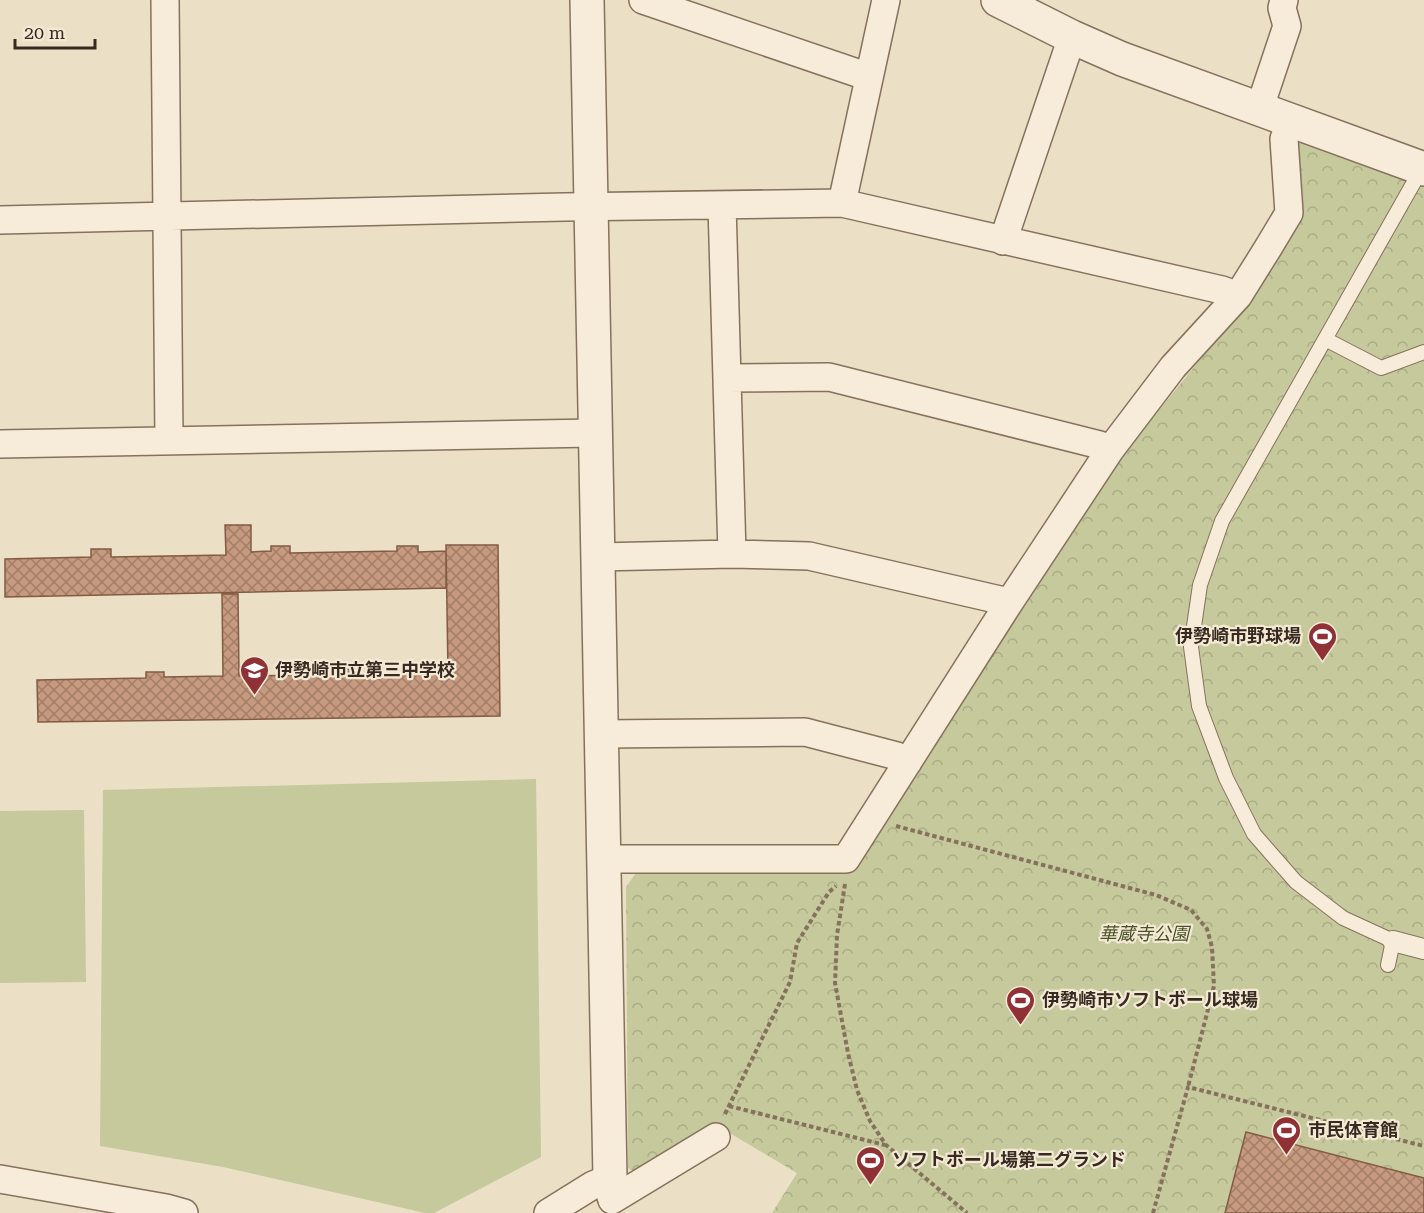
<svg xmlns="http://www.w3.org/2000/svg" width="1424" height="1213" font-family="'Roboto Serif','Noto Sans JP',serif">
<defs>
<pattern id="park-crowns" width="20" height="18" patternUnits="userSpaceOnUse" patternTransform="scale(1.5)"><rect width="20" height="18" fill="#c5c99b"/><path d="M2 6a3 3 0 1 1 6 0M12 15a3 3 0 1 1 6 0" fill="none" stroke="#aaad85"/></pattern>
<pattern id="building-cross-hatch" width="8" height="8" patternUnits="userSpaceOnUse" patternTransform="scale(1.5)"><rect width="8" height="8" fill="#c79a7f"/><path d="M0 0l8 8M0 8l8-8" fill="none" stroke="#a27e68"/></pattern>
</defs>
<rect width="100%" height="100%" fill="#ebdfc6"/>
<path fill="#c5c99b" d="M536 779 541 1157 434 1213H425L223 1167 100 1146 103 790Z
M84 810 86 982 0 983V811Z"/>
<path fill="url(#park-crowns)" d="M1297 138 1424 185V1213H772L797 1173 723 1129 637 1174 628 1168 626 887 636 873 854 869 903 791 964 699 1076 513 1211 346 1299 219Z"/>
<path fill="url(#building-cross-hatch)" stroke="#835b44" stroke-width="1.5" d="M225 525H251V552L271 551V546H290V553L397 551V546H418V552L446 551V588L5 597V559L91 557V549H111V557L226 555Z
M446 545H498L500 716 38 722 37 680 146 678V672H164V677L223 676 222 594H238L239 676 335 675V670L355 669V675L448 673Z
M1246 1132 1424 1178V1213H1225Z"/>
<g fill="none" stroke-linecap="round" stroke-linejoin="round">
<defs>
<path id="service" d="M1325 339 1381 368 1424 352
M1388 965 1393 941 1343 918 1296 882 1254 834 1226 778 1199 706 1191 647 1200 585 1222 521 1422 168"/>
<path id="pedestrian" d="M1393 941 1424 949"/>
<path id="minor" d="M165 0 169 441
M643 0 869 77
M1259 110 1287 26 1282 8 1284 0
M842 203 886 0
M722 205 732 554
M0 220 565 207 842 203 1222 290 1238 296
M1003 241 1072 37
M728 378 829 377 1100 445 1110 450
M0 444 595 433
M598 557 732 554 809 556 1000 600 1007 606
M602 734 805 732 897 756 908 762
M605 859H846L1007 606 1110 450 1173 367 1238 296 1268 248 1289 213 1284 139 1290 121
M0 1179 166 1208 184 1213
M612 1200 716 1137
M548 1213 593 1185 610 1178 611 1197"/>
<path id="tertiary" d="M587 0 610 1178
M998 0 1072 37 1122 59 1424 169"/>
</defs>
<use href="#service" stroke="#86715d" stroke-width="16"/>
<use href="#pedestrian" stroke="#86715d" stroke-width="22"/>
<use href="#minor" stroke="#86715d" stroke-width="30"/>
<use href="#tertiary" stroke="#86715d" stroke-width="36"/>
<path stroke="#86715d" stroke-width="4" stroke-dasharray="4.5 3" stroke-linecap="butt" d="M896 826 1156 895 1191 910 1207 929 1212 947 1214 986 1188 1087
M845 884 837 935 835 983 848 1053 857 1090 870 1121 886 1145 967 1213
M729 1106 885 1145
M725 1114 790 982 797 943 829 892 836 886
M1153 1213 1188 1087 1424 1146"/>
<use href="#service" stroke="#f7ecd9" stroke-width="14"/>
<use href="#pedestrian" stroke="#f7ecd9" stroke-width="20"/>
<use href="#minor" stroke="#f7ecd9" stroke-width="27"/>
<use href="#tertiary" stroke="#f7ecd9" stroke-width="33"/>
</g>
<defs>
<symbol id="stadium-pin" viewBox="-11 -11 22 30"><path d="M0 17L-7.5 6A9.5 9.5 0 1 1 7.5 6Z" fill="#903136" stroke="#f3e9d5"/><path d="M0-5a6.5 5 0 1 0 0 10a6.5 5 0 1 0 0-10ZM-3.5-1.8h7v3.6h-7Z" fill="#fff"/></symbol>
<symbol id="school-pin" viewBox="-11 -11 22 30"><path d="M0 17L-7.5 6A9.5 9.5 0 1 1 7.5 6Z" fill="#903136" stroke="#f3e9d5"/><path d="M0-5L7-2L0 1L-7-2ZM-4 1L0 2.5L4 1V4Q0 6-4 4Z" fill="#fff"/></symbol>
</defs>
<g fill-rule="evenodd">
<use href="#stadium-pin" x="1306" y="620" width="33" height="45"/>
<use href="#school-pin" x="238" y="654" width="33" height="45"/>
<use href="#stadium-pin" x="1004" y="984" width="33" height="45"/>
<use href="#stadium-pin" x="1270" y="1114" width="33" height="45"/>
<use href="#stadium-pin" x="854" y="1144" width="33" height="45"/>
</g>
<g text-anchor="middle" stroke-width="4.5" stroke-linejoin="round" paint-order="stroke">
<g font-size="18" font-weight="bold" fill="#372a20" stroke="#f3e9d5" text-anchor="start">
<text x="1301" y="642" text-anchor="end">伊勢崎市野球場</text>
<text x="275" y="676">伊勢崎市立第三中学校</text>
<text x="1042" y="1006">伊勢崎市ソフトボール球場</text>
<text x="1308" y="1136">市民体育館</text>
<text x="892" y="1166">ソフトボール場第二グランド</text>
</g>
<g font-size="18" font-style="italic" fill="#495228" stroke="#f3e9d5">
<text x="1144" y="940">華蔵寺公園</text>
</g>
</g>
<path d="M15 39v9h80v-9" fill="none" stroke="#372a20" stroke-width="3"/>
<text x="24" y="39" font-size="18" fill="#372a20" stroke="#f3e9d5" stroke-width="4.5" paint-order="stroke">20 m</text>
</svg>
